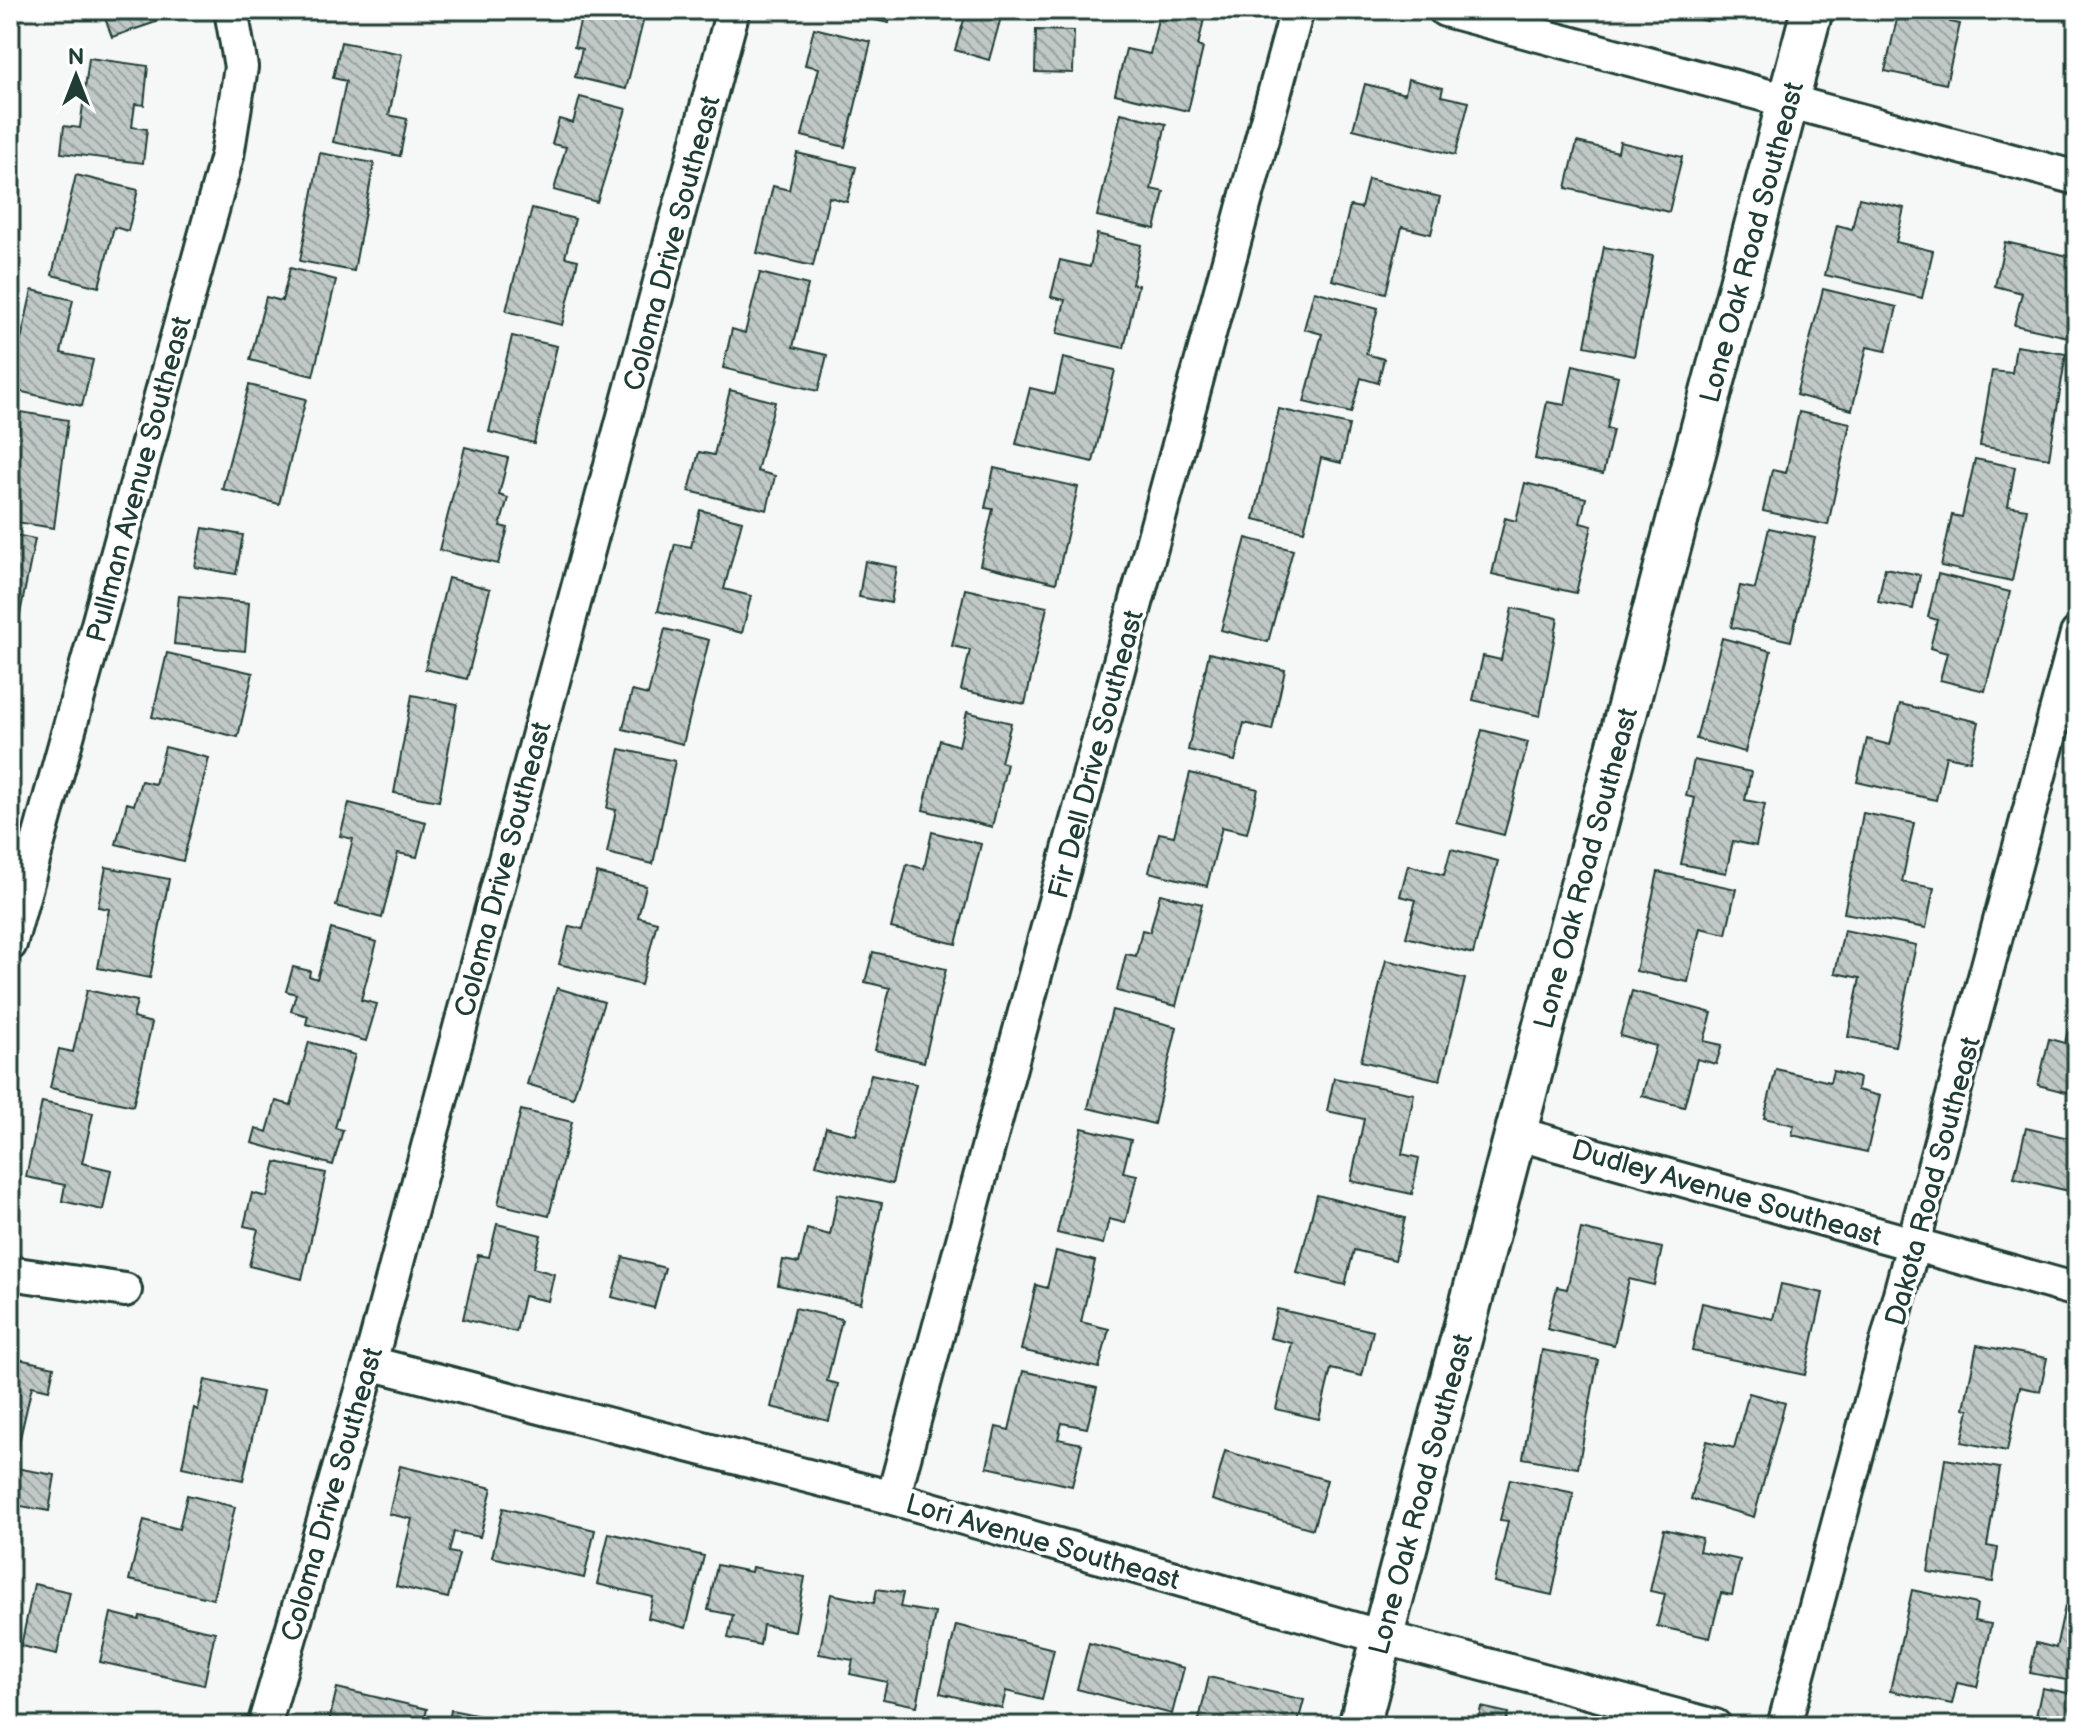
<svg xmlns="http://www.w3.org/2000/svg" width="2087" height="1736" font-family="'Balsamiq Sans',sans-serif">
<defs>
<pattern id="building-back-hatch" width="6" height="6" patternUnits="userSpaceOnUse" patternTransform="scale(2)"><rect width="6" height="6" fill="#c0c9c6"/><path d="M-1 5l2 2M0 0l6 6M5-1l2 2" fill="none" stroke="#9ba4a2"/></pattern>
</defs>
<rect width="100%" height="100%" fill="#f6f7f7"/>
<filter id="ink" filterUnits="userSpaceOnUse"><feTurbulence type="fractalNoise" baseFrequency=".0125" numOctaves="2"/><feDisplacementMap in="SourceGraphic" scale="16" xChannelSelector="R" yChannelSelector="G"/><feConvolveMatrix kernelMatrix="1 2 1 2 8 2 1 2 1" color-interpolation-filters="sRGB"/></filter>
<g filter="url(#ink)">
<path fill="url(#building-back-hatch)" stroke="#1f3d34" stroke-width="2" d="M102 10H152L156 22 112 37Z
M583 10H646L626 89 575 77 582 49 574 47Z
M828 10H891L889 23Z
M967 10H1003L989 60 955 50Z
M1160 10H1206L1198 46 1203 48 1188 111 1115 94 1126 49 1150 54Z
M1659 10H1709L1707 21Z
M1899 10H1952L1950 22 1960 24 1946 84 1885 71Z
M814 28 871 42 845 147 802 136 819 68 805 65Z
M1036 30 1074 31 1073 73 1035 72Z
M341 42 402 54 389 115 407 119 400 156 333 142 346 81 333 78Z
M89 58 148 66 144 105 135 104 132 127 147 129 143 163 61 153 64 126 80 128Z
M1408 79 1443 88 1441 96 1469 102 1455 155 1353 129 1365 84 1405 94Z
M580 97 626 109 597 202 554 190 566 147 552 144 559 119 573 123Z
M1121 113 1166 124 1151 189 1164 192 1155 229 1097 216Z
M1577 142 1618 152 1620 142 1682 157 1669 212 1566 188Z
M320 153 374 163 354 271 300 261Z
M797 153 856 167 847 202 829 197 813 266 757 253 773 186 789 190Z
M76 175 138 190 128 231 114 227 99 287 52 275Z
M1368 179 1440 197 1431 234 1402 227 1386 293 1332 280 1350 206 1361 208Z
M1859 198 1904 208 1896 242 1933 251 1922 298 1825 275 1837 225 1852 229Z
M532 208 575 219 565 257 578 260 562 325 506 311Z
M1097 234 1141 245 1132 284 1138 285 1124 348 1057 333 1065 300 1051 297 1060 260 1090 267Z
M2005 242 2077 258 2068 298 2077 300V339L2014 325 2022 293 1995 286Z
M1604 247 1653 256 1634 356 1585 346Z
M290 268 336 280 313 376 250 360 266 297 282 301Z
M760 273 808 285 793 347 827 355 818 391 723 368 732 329 745 333Z
M1823 289 1897 307 1886 351 1867 347 1852 410 1796 395Z
M32 290 73 300 61 353 93 360 82 406 10 389Z
M1314 291 1378 308 1366 354 1384 359 1378 383 1361 378 1351 413 1304 402 1322 334 1304 329Z
M512 336 557 346 534 443 489 432Z
M2016 346 2066 354 2049 458 1980 446 1992 371 2012 373Z
M1063 358 1115 370 1093 462 1016 444 1030 388 1055 394Z
M1573 365 1618 376 1607 429 1613 430 1603 474 1535 459 1547 402 1565 405Z
M249 385 306 399 279 504 222 489Z
M730 390 775 402 757 471 775 476 767 510 689 491 699 452 714 455Z
M1279 409 1349 425 1341 463 1321 458 1304 531 1254 519Z
M21 412 68 420 54 528 10 521V479Z
M1799 412 1850 423 1828 525 1763 511 1772 470 1786 473Z
M465 447 508 458 499 495 508 498 500 526 508 528 498 564 439 550Z
M1975 459 2015 467 2008 506 2027 509 2012 581 1941 566 1952 515 1962 517Z
M994 468 1078 487 1056 583 980 565 993 509 985 508Z
M1525 483 1586 498 1580 523 1592 526 1576 593 1492 574 1505 518 1516 521Z
M700 510 742 521 724 589 751 596 742 633 658 611 675 544 691 547Z
M203 528 243 535 236 574 195 567Z
M1769 528 1815 538 1791 641 1731 627 1740 586 1755 589Z
M10 534 35 539 15 639 10 638Z
M1246 538 1293 550 1268 642 1221 630Z
M865 561 897 567 891 603 859 597Z
M1885 568 1920 575 1913 609 1878 602Z
M1938 574 2010 592 1985 691 1940 680 1947 653 1930 648 1937 620 1928 617Z
M448 578 490 589 467 679 425 669Z
M965 589 1047 607 1025 704 961 690 970 650 952 646Z
M179 596 249 603 245 651 174 644Z
M1512 608 1558 618 1540 716 1473 700 1483 656 1501 660Z
M665 629 709 640 683 744 623 729 632 691 648 695Z
M1722 638 1771 651 1745 752 1696 739Z
M167 653 253 673 238 737 152 717Z
M1209 653 1285 670 1272 730 1244 723 1235 761 1188 750Z
M412 695 457 704 439 801 394 793Z
M1900 704 1979 722 1970 761 1946 756 1936 800 1857 782 1867 739 1890 745Z
M967 712 1011 723 1001 762 1007 764 992 827 923 810 940 740 959 746Z
M1482 730 1528 742 1504 835 1457 823Z
M165 747 209 758 183 861 116 844 127 803 134 805 141 781 155 784Z
M620 749 675 761 653 864 607 853 616 810 607 808Z
M1694 760 1751 772 1745 800 1765 804 1756 846 1733 841 1726 873 1681 864 1695 798 1686 796Z
M1190 773 1258 789 1247 833 1222 827 1207 886 1149 872 1159 833 1174 836Z
M349 803 426 822 417 857 398 853 382 918 336 906 353 839 340 836Z
M1863 813 1914 823 1902 882 1934 888 1926 928 1844 913Z
M932 832 981 844 956 944 891 928 907 864 924 869Z
M1451 849 1498 861 1473 954 1406 937 1416 900 1400 896 1408 865 1444 875Z
M106 867 169 879 150 978 98 968 109 909 98 907Z
M1658 872 1736 889 1726 934 1700 928 1688 982 1636 971Z
M597 873 646 886 638 917 657 922 641 985 559 964 569 926 583 929Z
M1160 894 1202 904 1176 1006 1117 991 1126 954 1136 956 1142 930 1150 932Z
M331 929 377 942 361 1000 377 1004 366 1041 306 1024 308 1016 291 1011 296 994 286 991 293 967 310 971 309 976 317 979Z
M1844 930 1916 945 1895 1046 1848 1037 1860 978 1835 973Z
M873 952 946 969 924 1062 875 1050 890 988 865 982Z
M1386 960 1465 979 1440 1080 1361 1061Z
M557 988 604 1002 573 1098 527 1084Z
M87 990 137 1001 133 1018 152 1023 133 1106 50 1088 59 1049 73 1052Z
M1632 991 1712 1013 1704 1041 1722 1045 1716 1064 1697 1059 1684 1107 1642 1096 1656 1046 1620 1036Z
M2075 999H2077V1095L2038 1085 2049 1039 2065 1043Z
M1112 1010 1177 1027 1154 1124 1088 1108Z
M309 1042 355 1055 335 1128 343 1130 333 1165 252 1143 256 1128 267 1132 276 1101 291 1105Z
M1776 1069 1830 1082 1833 1071 1859 1078 1857 1090 1880 1096 1867 1152 1792 1135 1794 1125 1764 1118Z
M871 1074 916 1084 892 1184 816 1165 826 1127 856 1135Z
M1334 1078 1414 1094 1402 1154 1419 1158 1412 1194 1351 1181 1364 1119 1327 1111Z
M42 1102 93 1113 82 1163 111 1170 103 1210 62 1201 65 1185 26 1177Z
M521 1110 572 1122 549 1216 498 1204Z
M1082 1128 1131 1140 1123 1172 1137 1175 1125 1223 1109 1219 1103 1244 1057 1233Z
M2026 1128 2077 1140V1193L2014 1178Z
M276 1162 326 1173 302 1279 249 1266 258 1229 244 1226 252 1193 267 1197Z
M838 1194 882 1203 861 1303 778 1285 783 1260 799 1263 807 1229 830 1235Z
M1317 1195 1405 1218 1395 1260 1354 1250 1345 1285 1297 1273Z
M497 1224 541 1235 533 1268 554 1274 548 1301 524 1296 516 1332 463 1319 478 1255 489 1257Z
M1581 1229 1662 1248 1654 1285 1629 1279 1614 1345 1547 1329 1557 1287 1567 1289Z
M1056 1251 1095 1261 1081 1322 1109 1329 1099 1368 1021 1350 1036 1285 1047 1288Z
M623 1257 665 1268 654 1308 612 1297Z
M1781 1284 1823 1293 1805 1375 1692 1351 1702 1303 1773 1319Z
M795 1308 842 1319 827 1381 838 1384 829 1421 771 1407Z
M1277 1309 1373 1331 1362 1376 1331 1369 1319 1419 1276 1409 1292 1343 1270 1338Z
M1977 1345 2047 1358 2040 1391 2020 1387 2007 1451 1962 1442 1969 1410 1964 1408Z
M1542 1350 1598 1360 1578 1468 1523 1458Z
M10 1357 54 1367 49 1390 32 1386 15 1460 10 1459Z
M1023 1371 1097 1388 1087 1428 1062 1423 1058 1439 1082 1444 1072 1486 987 1467 996 1427 1009 1430Z
M205 1380 262 1392 243 1480 182 1467 194 1408 198 1410Z
M1749 1393 1785 1403 1754 1517 1691 1499 1707 1441 1734 1448Z
M1225 1451 1327 1480 1313 1529 1212 1500Z
M1945 1459 2000 1468 1987 1546 1998 1548 1993 1582 1928 1572Z
M400 1466 492 1488 480 1537 454 1532 449 1552 459 1554 448 1598 396 1586 412 1519 389 1514Z
M10 1467 55 1475 49 1511 10 1504Z
M1510 1479 1574 1493 1552 1595 1494 1582 1508 1521 1500 1520Z
M187 1495 235 1507 213 1599 129 1580 144 1520 179 1529Z
M503 1508 595 1530 584 1578 492 1557Z
M1664 1529 1702 1538 1699 1551 1740 1560 1732 1595 1721 1593 1710 1638 1657 1626 1665 1594 1650 1591Z
M609 1533 704 1556 686 1628 648 1618 653 1597 597 1584Z
M717 1565 751 1572 752 1567 805 1577 795 1631 763 1625 760 1645 728 1638 733 1615 708 1610Z
M34 1584 70 1592 57 1654 21 1646Z
M877 1589 903 1593 900 1607 935 1613 917 1706 883 1699 887 1682 850 1674 853 1660 819 1654 831 1594 874 1603Z
M1912 1590 1977 1604 1974 1621 1991 1624 1977 1687 1957 1683 1952 1704 1890 1691Z
M2065 1606 2077 1609V1726H2034L2042 1688 2073 1694 2076 1682 2030 1673 2036 1643 2056 1648Z
M111 1613 139 1620 140 1616 215 1632 204 1685 100 1662Z
M956 1625 1054 1649 1042 1700 1006 1691 1002 1708 940 1693Z
M1089 1643 1184 1668 1172 1714 1077 1689Z
M1209 1677 1304 1700 1297 1726 1198 1724Z
M337 1688 427 1709 423 1726H328Z
M1481 1707 1508 1713 1505 1726H1477Z
M451 1710 501 1720 500 1726H448Z"/>
<g fill="none" stroke-linecap="round" stroke-linejoin="round">
<defs>
<path id="minor" d="M1445 10 2077 178
M10 944 227 156 241 67 231 10
M1515 1133 2077 1290
M10 1273 125 1290
M370 1363 893 1498 1382 1637 1715 1726
M893 1498 1297 10
M264 1726 370 1363 733 10
M1784 1726 2077 634"/>
<path id="tertiary" d="M1359 1726 1812 10"/>
</defs>
<use href="#minor" stroke="#1f3d34" stroke-width="38"/>
<use href="#tertiary" stroke="#1f3d34" stroke-width="46"/>
<use href="#minor" stroke="#fff" stroke-width="32"/>
<use href="#tertiary" stroke="#fff" stroke-width="40"/>
</g>
</g>
<g text-anchor="middle" stroke-width="7" stroke-linejoin="round" paint-order="stroke">
<g font-size="28" fill="#1f3d34" stroke="#fff">
<text transform="translate(1751 242) rotate(-75)" y="10">Lone Oak Road Southeast</text>
<text transform="translate(671 243) rotate(-75)" y="10">Coloma Drive Southeast</text>
<text transform="translate(138 479) rotate(-75)" y="10">Pullman Avenue Southeast</text>
<text transform="translate(1095 754) rotate(-75)" y="10">Fir Dell Drive Southeast</text>
<text transform="translate(1585 868) rotate(-75)" y="10">Lone Oak Road Southeast</text>
<text transform="translate(502 869) rotate(-75)" y="10">Coloma Drive Southeast</text>
<text transform="translate(1932 1181) rotate(-75)" y="10">Dakota Road Southeast</text>
<text transform="translate(1727 1192) rotate(16)" y="10">Dudley Avenue Southeast</text>
<text transform="translate(331 1494) rotate(-74)" y="10">Coloma Drive Southeast</text>
<text transform="translate(1420 1494) rotate(-75)" y="10">Lone Oak Road Southeast</text>
<text transform="translate(1043 1541) rotate(16)" y="10">Lori Avenue Southeast</text>
</g>
</g>
<rect width="2087" height="1736" fill="none" stroke="#fff" stroke-width="40"/>
<rect x="20" y="20" width="2047" height="1696" fill="none" stroke="#1f3d34" stroke-width="3" filter="url(#ink)"/>
<g transform="translate(76 76)" stroke="#ffffff" stroke-width="6" paint-order="stroke">
<path d="M0-6L14 30L0 20L-14 30Z" fill="#1f3d34"/>
<text y="-12" font-size="22" font-weight="bold" text-anchor="middle" fill="#1f3d34">N</text>
</g>
</svg>
